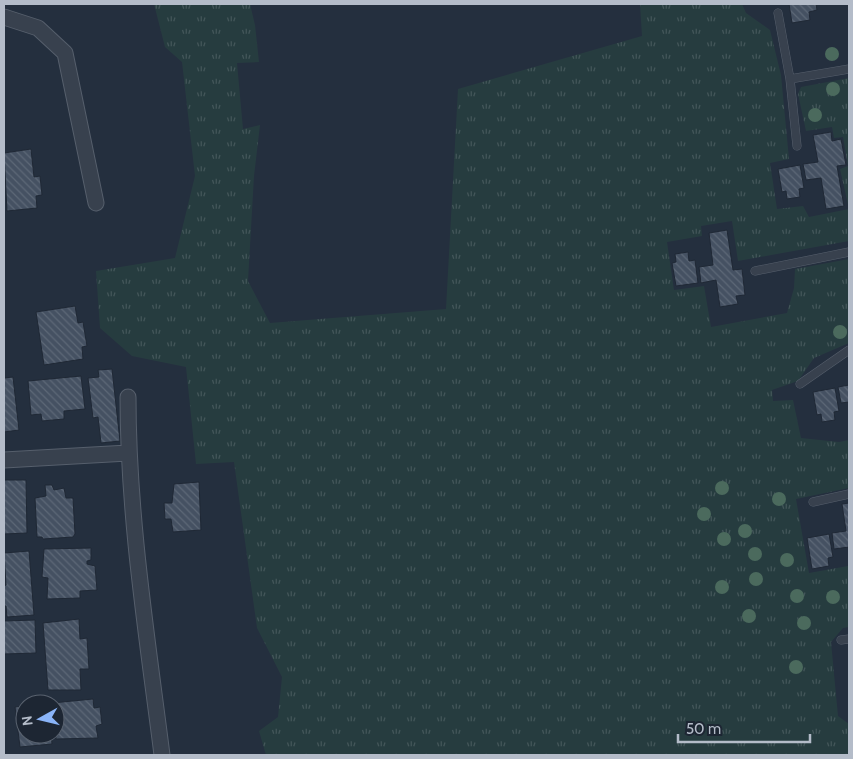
<svg xmlns="http://www.w3.org/2000/svg" width="853" height="759" font-family="Cabin,sans-serif">
<defs>
<pattern id="grass-tufts" width="24" height="20" patternUnits="userSpaceOnUse" patternTransform="scale(1.25)"><rect width="24" height="20" fill="#263c3f"/><path d="M3 7l-1-3M5 7V3M7 7l1-3M15 17l-1-3M17 17v-4M19 17l1-3" fill="none" stroke="#435659"/></pattern>
<pattern id="building-back-hatch" width="6" height="6" patternUnits="userSpaceOnUse" patternTransform="scale(1.25)"><rect width="6" height="6" fill="#455162"/><path d="M-1 5l2 2M0 0l6 6M5-1l2 2" fill="none" stroke="#5d6877"/></pattern>
</defs>
<rect width="100%" height="100%" fill="#242f3e"/>
<path fill="url(#grass-tufts)" d="M154 4H250L255 25 259 62 237 63 243 129 260 125 254 176 248 281 270 323 446 309 458 89 642 36 640 4H742L746 13 770 30 781 75 789 159 770 163 777 209 803 206 809 217 849 209 840 169 848 166 843 137 834 138 832 127 806 131 798 94 801 87 849 78V241L738 261 732 221 701 226 702 236 667 242 674 290 704 286 711 327 787 313 794 288 795 269 849 259V343L814 358 798 381 772 390 773 401 793 400 801 438 839 442 849 440V488L796 499 809 573 848 566 849 570V627L843 628 831 642 838 716 849 724V755H266L259 731 278 717 282 677 257 628 234 462 196 464 186 367 132 356 100 328 96 271 175 258 195 176 182 62 165 47Z"/>
<path fill="url(#building-back-hatch)" stroke="#1f2835" d="M789 4H816L817 10 809 12 810 20 792 23Z
M831 132 832 141 841 139 846 165 837 166 844 206 826 209 821 178 806 180 803 164 818 162 813 135Z
M31 149 34 177 40 176 42 195 36 196 37 208 7 211 4 153Z
M800 165 804 188 799 189 800 197 787 199 786 191 782 192 778 169Z
M727 230 733 270 742 269 745 295 736 296 738 304 720 307 716 280 701 283 699 267 713 265 709 233Z
M688 252 689 261 695 260 698 283 676 286 672 263 676 262 675 254Z
M75 306 78 323 83 322 87 346 82 347 83 359 44 365 36 312Z
M112 369 120 441 101 443 98 417 93 418 88 378 99 377 98 370Z
M81 376 85 409 64 411V419L42 421 41 414 31 415 28 381Z
M13 377 19 430 4 432V378Z
M849 385V402L841 403 838 387Z
M835 388 839 411 834 412 835 420 822 422 821 414 817 415 813 392Z
M4 480H26L27 533 4 534Z
M199 482 201 530 173 532 171 519H165L164 503H172L174 484Z
M45 485H52L54 490 64 488 66 498H73L75 534 73 537 43 539 42 537H37L35 498 46 496Z
M849 503V547L834 549 832 533 846 531 842 504Z
M829 534 833 557 828 558 829 566 812 569 807 538Z
M91 548V560L87 561V564L95 566 97 590 80 591V598L47 599 48 578 42 577 44 549Z
M29 551 34 615 7 617 6 606H4V586L6 585 4 553Z
M79 619 80 639 87 638 89 669H80L81 690H48L43 623Z
M35 620 36 653 4 654V621Z
M93 699 94 708 100 707 102 724 96 726 98 738 56 739 55 704 52 703Z
M25 706V734H51L52 744 20 747 15 707Z"/>
<g fill="none" stroke-linecap="round" stroke-linejoin="round">
<defs>
<path id="service" d="M778 13 790 79 797 146
M790 79 849 69
M755 271 849 252
M800 384 849 350
M813 502 849 494
M841 640 849 639"/>
<path id="minor" d="M4 17 38 28 65 53 96 203
M128 397C128 517 147 636 162 755
M4 460 128 453"/>
</defs>
<use href="#service" stroke="#565f6c" stroke-width="9"/>
<use href="#minor" stroke="#565f6c" stroke-width="17"/>
<use href="#service" stroke="#38414e" stroke-width="8"/>
<use href="#minor" stroke="#38414e" stroke-width="15"/>
</g>
<g fill="#4b6a5d">
<circle cx="832" cy="54" r="7"/>
<circle cx="833" cy="89" r="7"/>
<circle cx="815" cy="115" r="7"/>
<circle cx="840" cy="332" r="7"/>
<circle cx="722" cy="488" r="7"/>
<circle cx="779" cy="499" r="7"/>
<circle cx="704" cy="514" r="7"/>
<circle cx="745" cy="531" r="7"/>
<circle cx="724" cy="539" r="7"/>
<circle cx="755" cy="554" r="7"/>
<circle cx="787" cy="560" r="7"/>
<circle cx="756" cy="579" r="7"/>
<circle cx="722" cy="587" r="7"/>
<circle cx="797" cy="596" r="7"/>
<circle cx="833" cy="597" r="7"/>
<circle cx="749" cy="616" r="7"/>
<circle cx="804" cy="623" r="7"/>
<circle cx="796" cy="667" r="7"/>
</g>
<rect width="853" height="759" fill="none" stroke="#b4bcc9" stroke-width="10"/>
<g transform="translate(40 719) rotate(262)"><circle r="24" fill="#1d2633" stroke="#59626f"/>
<path d="M0-4L9 19L0 12L-9 19Z" fill="#8ab4f8"/>
<text y="-8" font-size="14" font-weight="bold" text-anchor="middle" fill="#b4bcc9">N</text>
</g>
<path d="M678 734v8h132v-8" fill="none" stroke="#b4bcc9" stroke-width="2.5"/>
<text x="686" y="734" font-size="15" fill="#b4bcc9" stroke="#1d2633" stroke-width="4" paint-order="stroke">50 m</text>
</svg>
